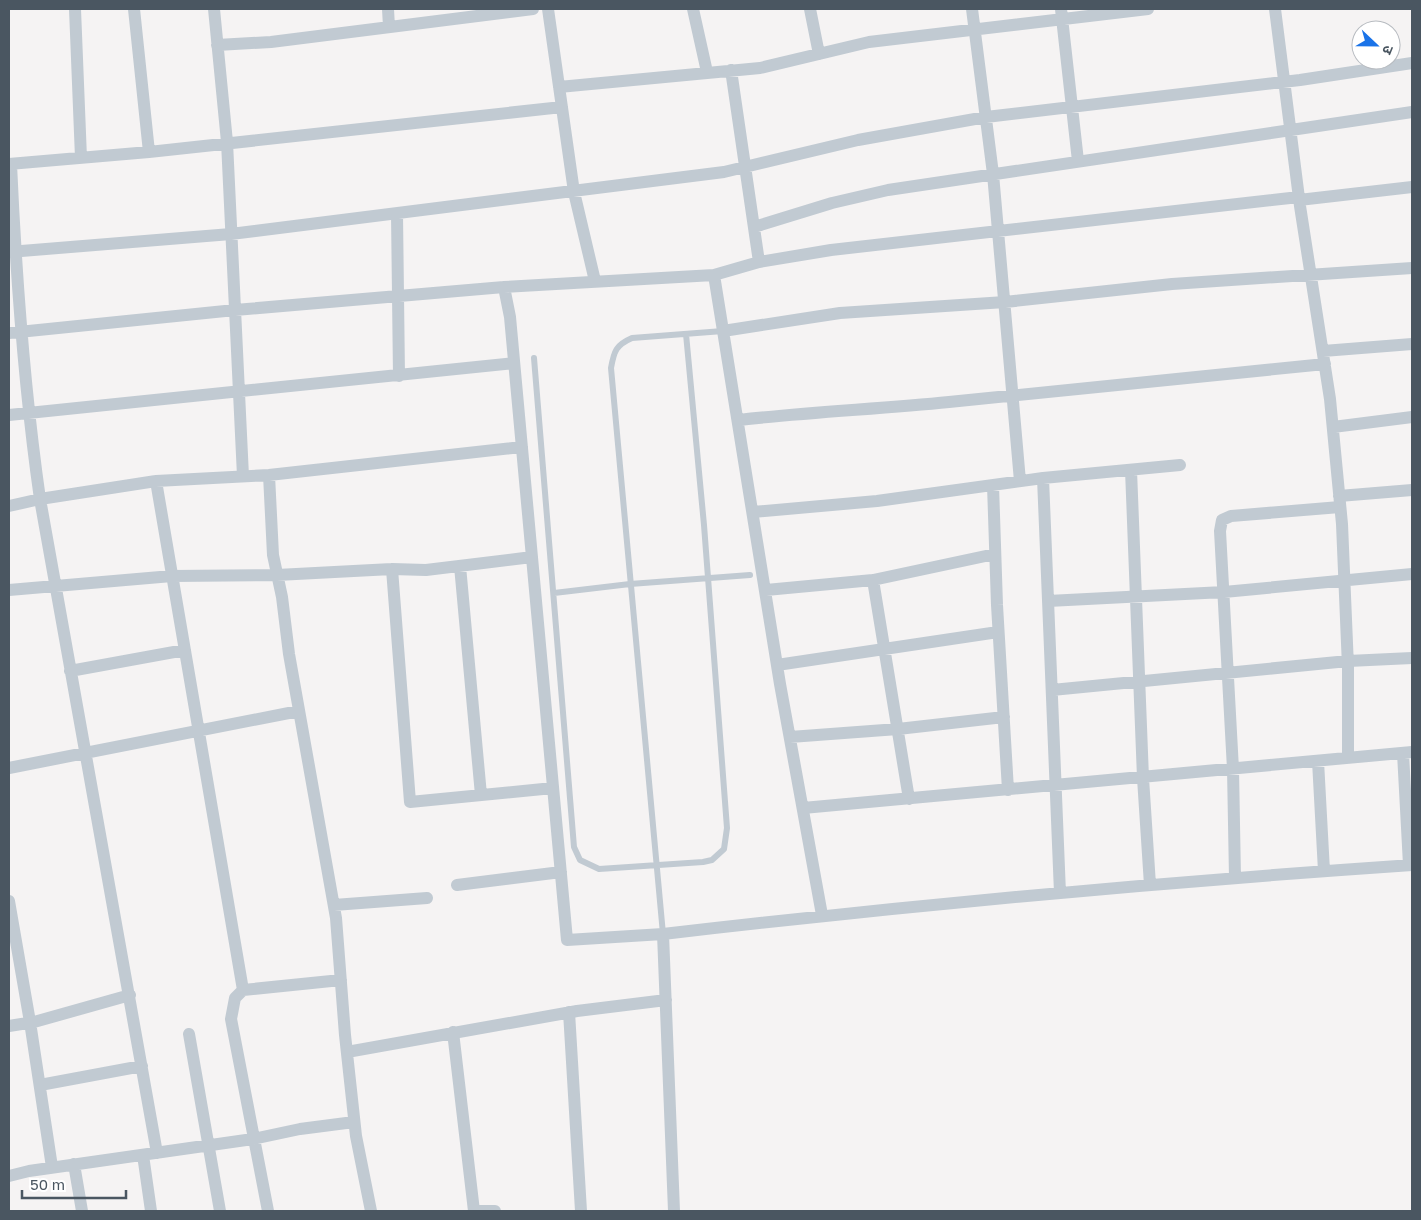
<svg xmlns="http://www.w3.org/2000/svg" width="1421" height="1220" font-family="'Golos Text','Noto Sans Devanagari',sans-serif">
<rect width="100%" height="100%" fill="#f5f3f3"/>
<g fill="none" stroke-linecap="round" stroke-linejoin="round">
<path stroke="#c1cad2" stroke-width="6" d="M534 358 574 847 580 860 599 869 703 862 712 860 724 849 727 828 704 525 686 334
M554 593 630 584 750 575
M663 934 611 368C614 351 616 345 632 338L723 331"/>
<path stroke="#c1cad2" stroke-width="12" d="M75 9 81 158
M134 9 149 152
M214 9 227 142 243 476
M388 9 389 27
M548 9 574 192 595 281
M693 9 707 72
M810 9 819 54
M972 9 993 174 1020 481
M1061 9 1078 161
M1275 9 1300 206 1330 399 1342 524 1348 667V758
M217 45 271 42 533 9
M731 70 759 262
M559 87 760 68 869 42 1148 9
M9 164 149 152 562 107
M11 164C16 276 24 387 40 499L157 1153
M1299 200 1412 187
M397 214 399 376
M754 227 832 203 888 190 1412 112
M9 252 231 234 724 172 858 140 986 117 1300 80 1412 63
M714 275 759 262 831 250 1299 197
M723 331 840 313 1005 302 1172 284 1412 268
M9 333 235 310 504 287
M1323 351 1412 344
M9 415 514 363
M739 420C809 412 879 409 949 402 1074 389 1199 376 1325 364
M1333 427 1412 417
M1131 470 1143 778 1150 885
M269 475 273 555 282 597 289 654 336 918 345 1035 356 1136 371 1211
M1043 478 1060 893
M156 481 243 990 341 980
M993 485 997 605 1008 790
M1339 496 1412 490
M9 506 40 499 156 481 269 475 522 447
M753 512 877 501 1043 478 1180 465
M460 566 481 795
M392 569 410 802 553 788
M873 580 909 799
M9 590 172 576 277 575 392 569 426 570 532 557
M766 590 873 580 995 554
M1048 601 1224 592 1412 574
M777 665 998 632
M70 671 185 650
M1052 690 1348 661 1412 658
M790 737 898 729 1004 717
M1403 753 1409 865
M1318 761 1324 871
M9 768 299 711
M803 808 1412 752
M1235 878 1233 769 1220 531 1222 520 1231 516 1340 507
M457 885 561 872
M9 901 30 1022 52 1167
M334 905 427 898
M663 934 567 940 510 317 504 287 714 275 780 684 822 915
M243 990 235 998 231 1019 268 1211
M569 1012 581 1211
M9 1026 34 1022 130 995
M453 1032 474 1211
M189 1034 220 1211
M347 1052 577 1011 666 1000
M40 1085 142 1066
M143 1155 151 1211
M74 1164 82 1211
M9 1176 29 1171 253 1139 300 1129 354 1122
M474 1211H495
M674 1211 663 934C912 905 1162 882 1412 865"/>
</g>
<rect width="1421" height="1220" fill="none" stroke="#4a5661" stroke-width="20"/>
<g transform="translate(1376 45) rotate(112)"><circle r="24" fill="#ffffff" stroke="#b7bbc0"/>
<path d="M0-4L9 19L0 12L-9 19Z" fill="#1a73e8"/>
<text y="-8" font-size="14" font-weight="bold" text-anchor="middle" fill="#4a5661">उ</text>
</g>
<path d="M22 1190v8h104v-8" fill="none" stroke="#4a5661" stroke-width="2.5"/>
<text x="30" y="1190" font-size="15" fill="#4a5661" stroke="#ffffff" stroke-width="4" paint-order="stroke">50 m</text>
</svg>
